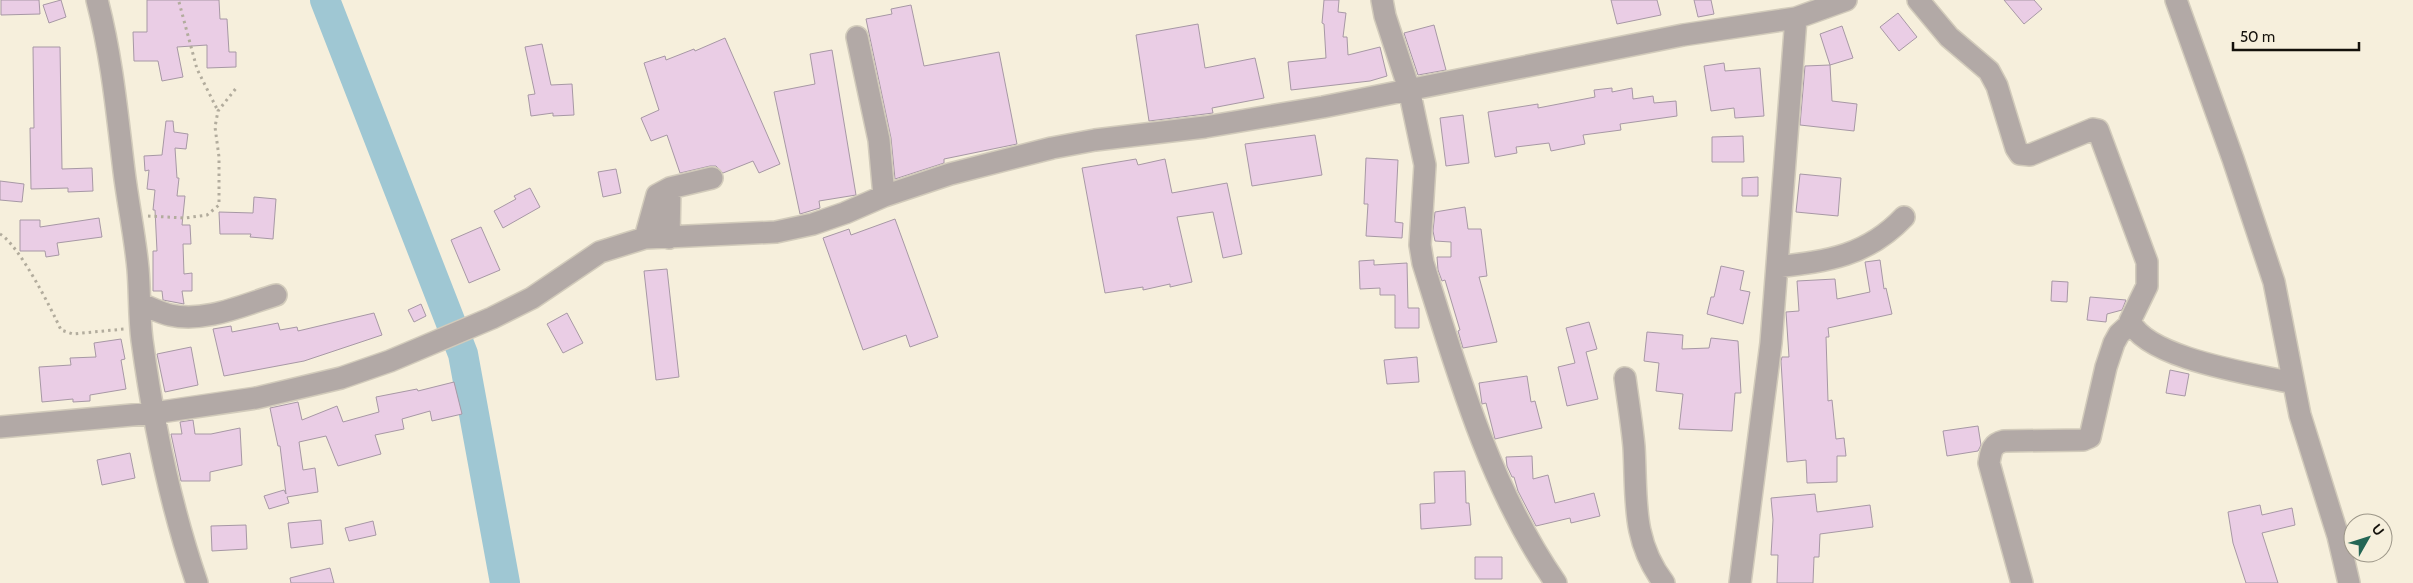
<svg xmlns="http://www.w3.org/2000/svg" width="2413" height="583" font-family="Cabin,sans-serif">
<rect width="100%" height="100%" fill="#f6efdc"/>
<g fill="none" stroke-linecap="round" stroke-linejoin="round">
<path stroke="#9fc7d3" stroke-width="30" d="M325 0 463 354 505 583"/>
</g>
<path fill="#eacde5" stroke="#a798a5" d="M1 0H39L40 14 1 15Z
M61 0 66 17 49 23 43 5Z
M147 0H219L220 19H227L229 52H236V67L207 68V45L177 47 183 77 162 81 158 61H134L133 32H147Z
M1324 0H1339L1338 12 1346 13 1343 37H1347L1348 55 1380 47 1387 76 1370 81 1291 90 1288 62 1326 58 1324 24 1322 23Z
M1611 0H1657L1661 15 1617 24Z
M1694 0H1711L1714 14 1698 17Z
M2004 0H2034L2042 9 2024 24Z
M911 5 924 66 999 52 1017 144 944 159V163L895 179 891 138 866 19 892 14 891 9Z
M1898 13 1917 37 1899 51 1880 27Z
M1198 24 1205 68 1255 58 1264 98 1212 108 1213 113 1149 121 1136 35Z
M1434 25 1446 70 1418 75 1404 33Z
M1842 26 1853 58 1830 65 1820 34Z
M725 38 780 164 759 173 753 161 723 173 716 166H710L680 173 667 135 651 141 641 118 659 110 644 63 665 56 666 60 694 49 695 51Z
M542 44 551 85 572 84 574 115 553 116V113L531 116 528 95 535 94 525 47Z
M33 47H60L62 169 92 168 93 191 68 192V188L31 189 30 128H34Z
M832 50 856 195 819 201 820 208 800 214 774 92 815 84 810 54Z
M1724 63 1725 71 1760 68 1764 116 1735 118 1734 108 1711 111 1704 66Z
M1830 65 1832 101 1857 104 1854 131 1800 125 1805 66Z
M1612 88V92L1632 88 1633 99 1653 96 1654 103 1676 101 1677 116 1620 124 1621 130 1583 135 1585 144 1551 151 1549 143 1516 147 1517 153 1495 157 1488 112 1538 104V108L1595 97 1594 90Z
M1463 115 1469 163 1446 166 1440 118Z
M166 121H173L174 132 188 134 186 149 175 148 177 178H179L177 196H185L182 225H190L191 244H183L184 274 192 273V291H182L184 304 163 300 162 291H153V251H157L155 210H153L155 190 147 189 149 170 145 171 144 156 162 155Z
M1315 135 1322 175 1252 186 1245 144Z
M1743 136 1744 162H1712V137Z
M1366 158 1398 160 1395 222 1403 223 1402 238 1366 236 1368 204H1364Z
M1136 159 1138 165 1165 159 1172 193 1227 183 1242 254 1223 258 1213 212 1177 217 1192 282 1170 287V284L1143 290V287L1105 293 1082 168Z
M616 169 621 193 603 197 598 172Z
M1800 174 1841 178 1838 216 1796 212Z
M1758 177V196H1742V178Z
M0 181 24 184 22 202 0 200Z
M530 188 540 207 503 228 494 211 516 199 514 196Z
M254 197 276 199 273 239 250 237 251 234H220L219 212 253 213Z
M1465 207 1468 229H1481L1487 276 1479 277 1497 342 1463 348 1458 331 1460 330 1445 280 1442 281 1438 270 1437 257H1451V242L1435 241 1433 231 1435 212Z
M99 218 102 237 57 243 59 255 46 257 45 251H20V220H40V227Z
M895 219 938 337 910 347 906 335 863 350 823 238 849 229 851 235Z
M481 227 500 270 469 283 451 240Z
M1374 260V265L1407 263 1408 308H1419V328H1395V295H1380V288L1360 289 1359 261Z
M1880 260 1884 289 1886 288 1892 314 1828 328 1829 337H1826L1828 401 1832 400 1836 439 1844 438 1846 456H1837V482L1807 483 1806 460 1787 462 1781 361 1782 357H1789L1786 312 1799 311 1797 281 1835 279 1837 299 1870 292 1865 262Z
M1721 266 1744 271 1740 290 1750 292 1743 324 1707 314 1711 297H1714Z
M667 269 679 377 656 380 644 271Z
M2052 281 2068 282 2067 302 2051 301Z
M2090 297 2126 300 2122 310 2107 314 2106 322 2087 320Z
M421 304 426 316 414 322 408 310Z
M374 313 382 335 304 361 224 376 213 329 231 326 232 332 278 323 280 330 297 327 298 331Z
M567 313 583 343 563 353 547 324Z
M1589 322 1597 349 1586 352 1598 399 1567 406 1558 367 1575 363 1566 328Z
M1647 332 1683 335 1682 349 1709 348 1711 338 1738 341 1741 393H1735L1732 431 1679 429 1683 394 1656 391 1659 363 1644 361Z
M121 339 125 359 121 360 126 389 90 395V401L73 402V399L42 402 39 367 71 365 70 358 96 357 94 343Z
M191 347 198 385 165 392 157 354Z
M1417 357 1419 382 1387 384 1384 360Z
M2170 370 2189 374 2185 396 2166 393Z
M1527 376 1531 402 1535 401 1542 428 1495 439 1486 403 1482 404 1479 383Z
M454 382 462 414 432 421 430 411 402 419 404 429 375 435 381 454 338 466 326 436 299 442 303 470 315 468 318 492 287 497 289 503 269 509 264 496 284 490 286 494 280 446H278L270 408 298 402 302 420 337 406 343 422 379 412 376 397 417 389 418 391Z
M193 420 195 434H211L240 428 242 465 210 472V481H181L171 434H182L180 422Z
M1978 426 1981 445 1978 451 1947 456 1943 431Z
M130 453 135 478 102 485 97 460Z
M1532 456 1533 479 1548 475 1555 503 1594 493 1600 516 1571 523 1570 518 1536 526 1518 491 1514 477H1512L1507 466 1506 457Z
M1465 471 1466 503H1469L1471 525 1421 529 1420 504 1435 503 1434 472Z
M1815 494 1817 512 1870 505 1873 527 1820 534 1819 557H1814L1813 583H1777L1778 555H1771L1773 520 1771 498Z
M2260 505 2262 515 2292 508 2295 525 2262 533 2278 583H2246L2233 543 2228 512Z
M321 520 323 544 291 548 288 523Z
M373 521 376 535 349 541 345 528Z
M246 525 247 549 212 551 211 526Z
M1475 557H1502V579H1475Z
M330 568 334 583H291L290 578Z"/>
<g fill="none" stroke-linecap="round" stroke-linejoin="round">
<defs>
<path id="minor" d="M97 0C112 57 117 113 124 171 128 204 135 236 138 269 140 292 139 317 142 340 153 421 171 507 197 583
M1382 0 1385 16 1409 89 1425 165 1420 245 1423 263C1457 372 1490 488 1556 583
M1918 0 1949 37 1989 71 1997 86 2016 148 2020 154 2030 155 2093 129 2098 130 2147 262V286L2130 321C2147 359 2254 374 2293 383
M2176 0 2233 159 2274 282 2300 415 2338 536 2349 583
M857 37 879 140 884 196
M645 238 657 195 670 188 712 178
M669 238 670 188
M1777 267C1828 261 1867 256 1904 217
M141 304C151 308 161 313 170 315 205 323 243 305 276 295
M1625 378C1628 401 1632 424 1634 447 1637 498 1631 540 1664 583
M0 427 154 413 256 398 341 378 390 361 492 318 532 298 600 252 645 238 776 232 813 224 845 213 884 196 950 174 1052 148 1095 140 1205 127 1323 107 1683 35 1796 18 1846 0
M1740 583 1771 343 1796 18
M2022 583 1989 463C1991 452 1991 444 2004 441L2083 440 2090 437 2106 367 2114 343 2119 334 2131 323"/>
</defs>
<use href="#minor" stroke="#d2cbbb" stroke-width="24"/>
<path stroke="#b2ac9d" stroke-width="3" stroke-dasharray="2.5 4" stroke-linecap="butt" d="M179 2 197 69 218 111
M148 216 185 218 207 215 219 205V157L215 127 218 111 237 87
M0 234C19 245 51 308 61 330L73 334 124 329"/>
<use href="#minor" stroke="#b2a9a6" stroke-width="21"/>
</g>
<g transform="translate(2368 538) rotate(51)"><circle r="24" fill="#f6efdc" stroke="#9c9688"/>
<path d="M0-4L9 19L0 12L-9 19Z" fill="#246655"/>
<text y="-8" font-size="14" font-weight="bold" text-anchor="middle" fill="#14110b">U</text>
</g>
<path d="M2233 42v8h126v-8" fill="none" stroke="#14110b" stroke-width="2.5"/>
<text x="2240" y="42" font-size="15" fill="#14110b" stroke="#f6efdc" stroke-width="4" paint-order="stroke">50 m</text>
</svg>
